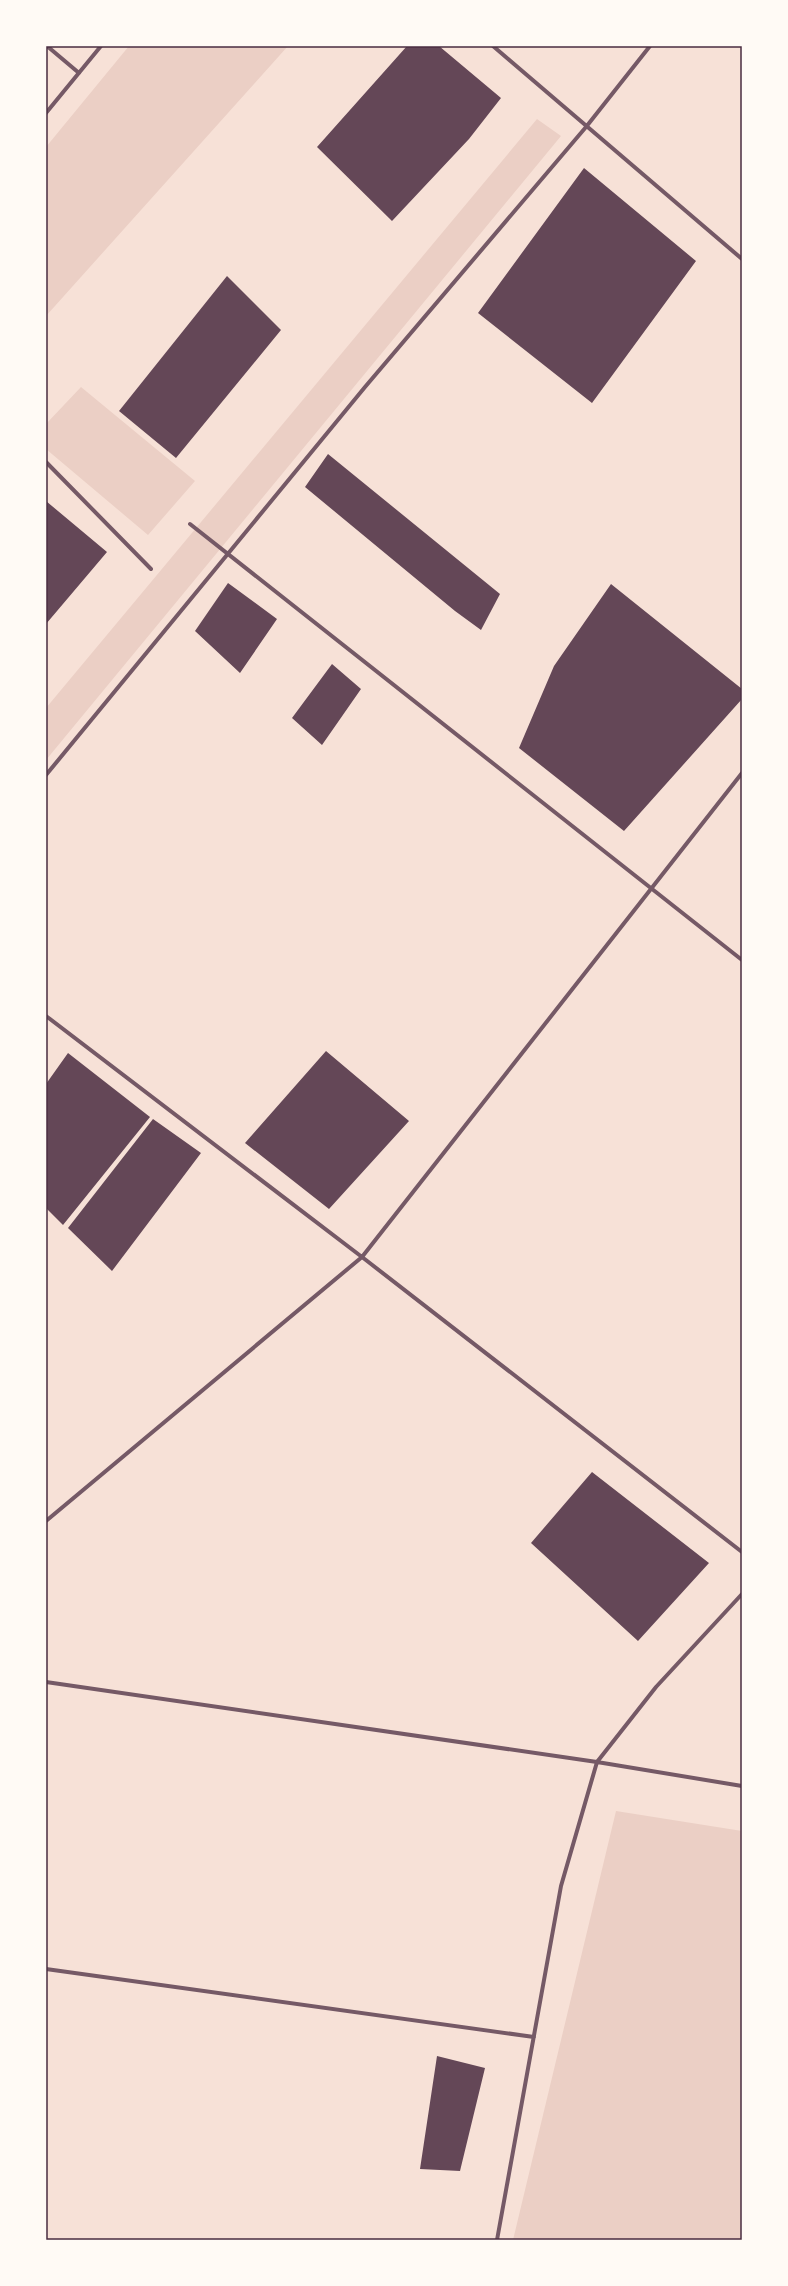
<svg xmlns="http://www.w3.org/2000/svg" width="788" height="2286" font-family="'Public Sans',sans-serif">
<rect width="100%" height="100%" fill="#f7e1d7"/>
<path fill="#ebcfc5" d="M129 46H288L46 316V147Z
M537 119 561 136 46 760V708Z
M81 387 195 481 148 535 46 449V424Z
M616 1811 742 1831V2240H513Z"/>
<path fill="#644757" d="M407 46H439L501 98 469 139 392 221 317 147Z
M584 168 696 261 592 403 478 313Z
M227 276 281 330 176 458 119 411Z
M328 454 500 594 481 630 455 611 305 487Z
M46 501 107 552 46 624Z
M228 583 277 619 240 673 195 631Z
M611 584 742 689V699L624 831 519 748 554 666Z
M332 664 361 689 322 745 292 718Z
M326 1051 409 1121 329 1209 245 1143Z
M68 1053 150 1117 63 1225 46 1208V1084Z
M153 1119 201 1153 112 1271 68 1228Z
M592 1472 709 1563 638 1641 531 1543Z
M437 2056 485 2068 460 2171 420 2169Z"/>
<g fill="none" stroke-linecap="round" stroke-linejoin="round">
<path stroke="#755966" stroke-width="4" d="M47 46 79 73
M493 46 742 259
M46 113 101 46
M46 462 151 569
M190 524 742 960
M46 775 365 387 586 127 650 46
M46 1016 362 1257 742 1552
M46 1521 362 1257 742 773
M46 1682 597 1762 742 1786
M46 1969 534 2037
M497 2240 561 1886 597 1762 656 1687 742 1594"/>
</g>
<rect width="788" height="2286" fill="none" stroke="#fffaf5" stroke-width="94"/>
<rect x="47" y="47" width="694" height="2192" fill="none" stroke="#4a2c40" stroke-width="1.5"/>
</svg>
